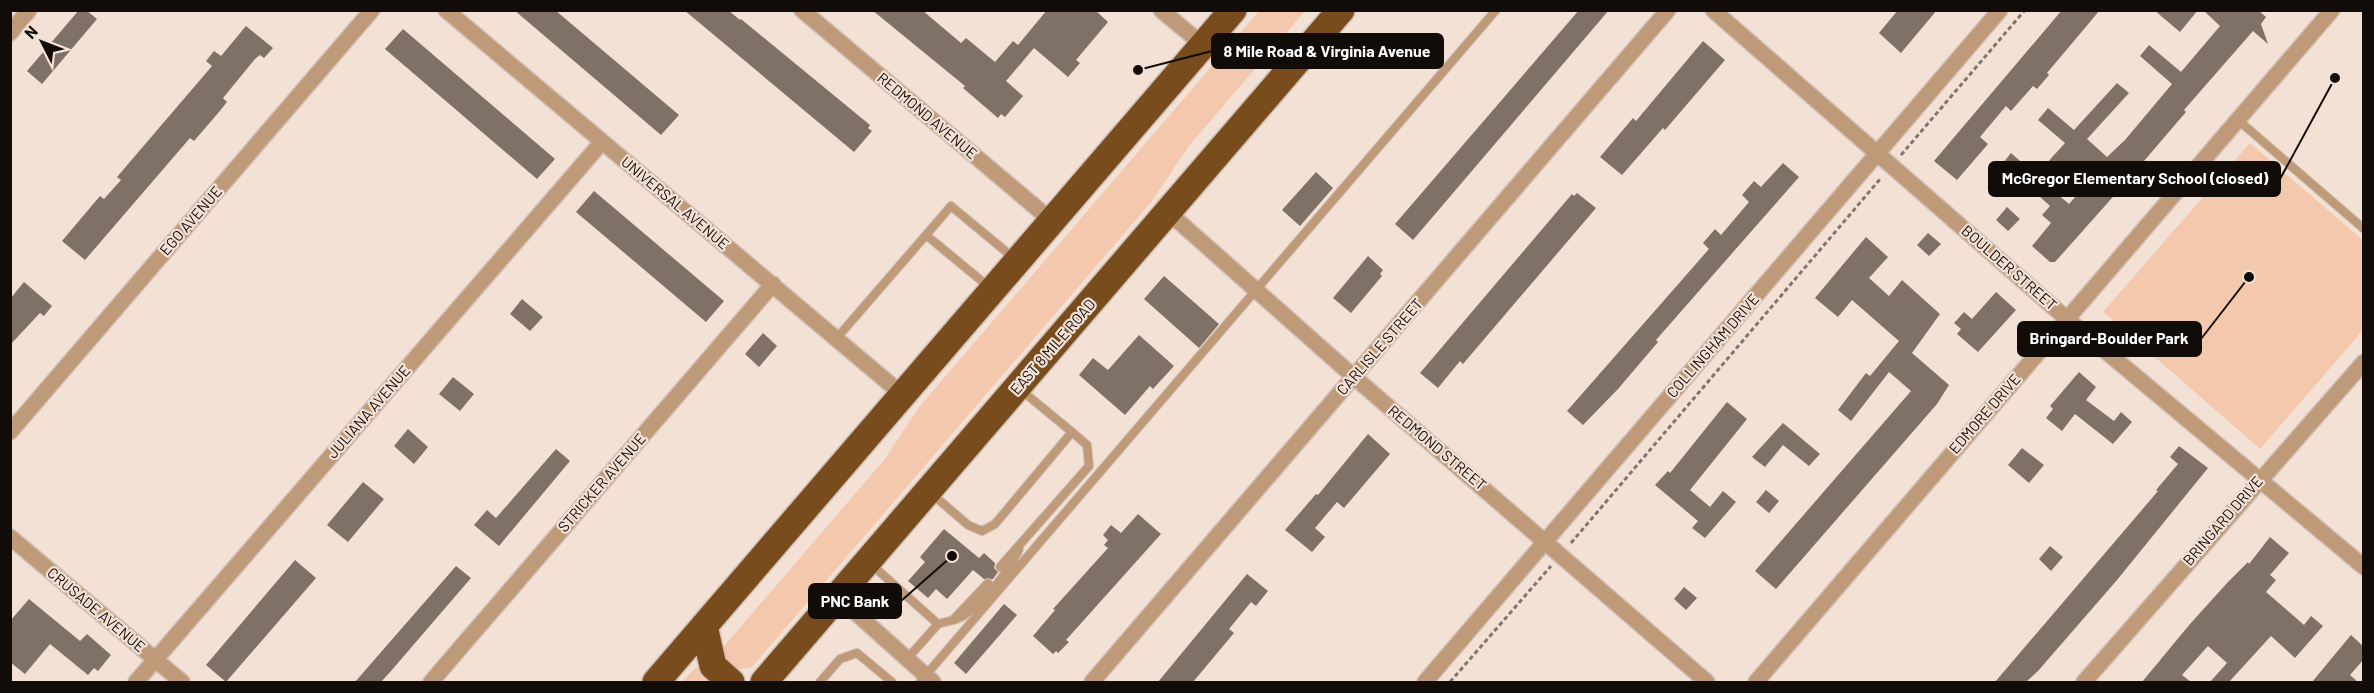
<svg xmlns="http://www.w3.org/2000/svg" width="2374" height="693" font-family="Barlow,sans-serif">
<rect width="100%" height="100%" fill="#f3e1d6"/>
<path fill="#f4c8ac" d="M1259 11H1305L1188 147 1152 201 752 667 734 670C726 663 720 656 725 645L884 460 920 406Z
M2250 143 2364 241 2363 330 2260 449 2103 312Z
M697 667 707 682H682L695 668Z"/>
<path fill="#807167" fill-rule="evenodd" d="M79 10H86L97 19 42 84 27 71Z
M514 10H555L679 115 661 135Z
M684 10H728L740 20 741 19 870 125 868 128 872 131 854 152Z
M872 10H922L961 43 966 38 995 62 1013 41 1018 45 1047 10H1095L1108 22 1076 60 1080 63 1068 77 1034 48 1006 81 1023 96 1005 117 1001 114 998 118 963 88 965 86Z
M1579 10H1609L1413 240 1395 224Z
M1898 10H1937L1901 53 1879 33Z
M2062 10H2100L2047 73 2049 75 2037 89 2033 86 2011 111 2006 106 1980 137 1988 144 1957 180 1934 161Z
M2154 10H2198L2180 32Z
M2203 10H2258L2266 17 2261 24 2268 44 2253 31 2184 110 2186 112 2120 189 2055 262H2050L2032 246 2051 223 2042 215 2050 206 2003 163 2011 153 2036 175 2065 143 2038 120 2048 108 2074 130 2117 83 2129 93 2087 139 2107 157 2125 140 2172 84 2140 56 2149 45 2181 72 2220 26ZM2073 161 2092 178 2069 204 2050 188Z
M246 26 273 48 264 58 260 55 255 59 223 98 227 102 219 112 194 141 190 138 85 260 62 241 100 196 104 199 121 180 117 177 212 66 206 61 214 51 221 56Z
M403 29 555 159 537 179 385 49Z
M1703 41 1725 60 1665 130 1663 128 1622 175 1600 157 1633 118 1636 121Z
M1783 163 1799 177 1656 340 1658 342 1618 389 1583 425 1567 411 1709 249 1703 243 1715 229 1721 235 1749 202 1742 195 1754 181 1761 187Z
M1316 172 1333 188 1300 226 1282 210Z
M594 191 724 301 706 322 576 212Z
M1577 193 1596 208 1463 364 1460 361 1438 388 1420 373 1572 194 1574 196Z
M2007 207 2020 219 2008 231 1996 220Z
M1928 233 1941 244 1929 256 1917 245Z
M1866 237 1888 257 1869 278 1889 296 1902 280 1940 314 1912 353 1949 385 1937 404 1776 589 1755 571 1911 391 1889 372 1851 421 1838 410 1866 373 1870 376 1899 341 1852 300 1838 317 1815 298Z
M1368 256 1383 270 1380 274 1382 276 1351 313 1333 298Z
M1164 276 1219 324 1199 348 1144 299Z
M24 282 52 306 44 316 40 313 10 345V299Z
M1996 292 2016 310 1978 352 1957 334 1961 329 1954 323 1964 312 1972 319Z
M522 299 543 317 530 331 510 314Z
M763 333 777 346 759 367 745 354Z
M1139 335 1174 366 1153 389 1150 386 1125 415 1079 375 1093 358 1108 370Z
M2079 372 2096 387 2086 400 2114 421 2121 412 2132 422 2113 444 2075 414 2062 431 2046 418 2053 409 2050 406Z
M453 377 474 394 460 411 439 394Z
M1727 402 1747 419 1690 490 1710 507 1723 491 1736 502 1705 538 1692 528 1698 521 1655 485 1668 471 1670 473Z
M1783 423 1820 454 1809 466 1783 445 1765 467 1752 457Z
M408 429 428 447 414 464 394 446Z
M1368 434 1390 454 1344 508 1337 502 1315 528 1325 537 1312 552 1285 530 1316 494 1318 495Z
M2179 446 2208 468 2117 580 2038 671 2026 682H1995L2158 491 2156 490 2178 464 2170 457Z
M2022 448 2044 465 2029 483 2008 465Z
M556 449 570 461 499 546 474 525 487 510 496 518Z
M363 482 384 499 348 542 327 525Z
M1766 490 1779 501 1769 513 1756 502Z
M1138 514 1161 534 1066 640 1069 642 1058 653 1056 651 1053 654 1033 636 1055 610 1053 609 1108 548 1104 545 1108 540 1103 535 1111 525 1121 533Z
M944 529 979 558 984 553 995 563 994 568 998 572 993 579H984L973 570 947 599 936 589 928 598 908 581 925 562 920 557Z
M2270 537 2289 553 2270 575 2276 580 2266 592 2304 625 2311 616 2323 626 2295 658 2271 636 2229 682H2210L2227 663 2208 646 2182 675 2191 682H2142L2190 624 2228 582 2248 562 2249 564Z
M2050 546 2063 557 2051 571 2039 559Z
M295 560 316 578 226 682 206 665Z
M456 566 471 578 391 671 381 682H355Z
M1247 574 1268 591 1256 606 1251 602 1229 629 1234 633 1193 682H1158Z
M1684 587 1697 598 1686 610 1674 599Z
M29 599 80 641 87 634 111 655 98 671 94 668 88 675 50 644 25 674 10 662V621Z
M1004 604 1017 615 966 674 954 663Z
M2351 635 2364 647V659L2350 675 2358 682H2312Z"/>
<g fill="none" stroke-linecap="round" stroke-linejoin="round">
<defs>
<path id="lane" d="M2238 120 2364 229
M989 287 926 235 951 206 1015 259
M836 339 926 235
M932 494 968 525 982 531 995 524 1072 432 1021 390
M872 565 938 624
M1000 567 1089 466 1087 445 1072 432
M954 620C975 614 1011 570 1019 549
M907 659 938 624 953 620 988 583
M820 682 840 659 857 653 892 682
M920 682 1496 10"/>
<path id="street" d="M446 10 903 395
M802 10 1052 221
M1161 10 1203 45
M1713 10 2067 319 2364 567
M10 33 29 10
M1168 212 1354 377 1707 682
M10 432 372 10
M10 537 182 682
M838 597 933 682
M136 682 602 142
M431 682 773 284
M1092 682 1668 10
M1425 682 2000 10
M1756 682 2332 10
M2084 682 2364 362"/>
<path id="highway" d="M704 626 713 666 731 682
M656 682 1233 10
M764 682 1341 10"/>
</defs>
<use href="#lane" stroke="#cfbfb5" stroke-width="10"/>
<use href="#street" stroke="#cfbfb5" stroke-width="18"/>
<use href="#highway" stroke="#cfbfb5" stroke-width="30"/>
<path stroke="#81766e" stroke-width="3" stroke-dasharray="4.5 3" stroke-linecap="butt" d="M1901 155 2025 10
M1571 543 1881 178
M1450 682 1551 566"/>
<use href="#lane" stroke="#bf9a78" stroke-width="8"/>
<use href="#street" stroke="#bf9a78" stroke-width="15"/>
<use href="#highway" stroke="#784c1c" stroke-width="27"/>
</g>
<g text-anchor="middle" stroke-width="4.5" stroke-linejoin="round" paint-order="stroke">
<g font-size="15" fill="#110c08" stroke="#f3e1d6">
<text transform="translate(927 116) rotate(40)" y="5">REDMOND AVENUE</text>
<text transform="translate(675 203) rotate(40)" y="5">UNIVERSAL AVENUE</text>
<text transform="translate(191 221) rotate(-49)" y="5">EGO AVENUE</text>
<text transform="translate(2009 268) rotate(41)" y="5">BOULDER STREET</text>
<text transform="translate(1713 346) rotate(-49)" y="5">COLLINGHAM DRIVE</text>
<text transform="translate(1053 347) rotate(-49)" y="5">EAST 8 MILE ROAD</text>
<text transform="translate(1380 347) rotate(-49)" y="5">CARLISLE STREET</text>
<text transform="translate(369 412) rotate(-49)" y="5">JULIANA AVENUE</text>
<text transform="translate(1985 414) rotate(-49)" y="5">EDMORE DRIVE</text>
<text transform="translate(1437 448) rotate(40)" y="5">REDMOND STREET</text>
<text transform="translate(602 483) rotate(-49)" y="5">STRICKER AVENUE</text>
<text transform="translate(2223 521) rotate(-49)" y="5">BRINGARD DRIVE</text>
<text transform="translate(96 610) rotate(40)" y="5">CRUSADE AVENUE</text>
</g>
</g>
<path fill="none" stroke="#110c08" stroke-width="2" d="M1138 70L1212 51M2335 78L2280 179M2249 277L2201 339M952 556L901 601"/>
<g fill="#110c08" stroke="#f3e1d6" stroke-width="2">
<circle cx="1138" cy="70" r="6"/>
<circle cx="2335" cy="78" r="6"/>
<circle cx="2249" cy="277" r="6"/>
<circle cx="952" cy="556" r="6"/>
</g>
<g fill="#110c08" stroke="#110c08" stroke-width="2">
<rect x="1212" y="34" width="231" height="34" rx="6"/>
<rect x="1989" y="162" width="291" height="34" rx="6"/>
<rect x="2018" y="322" width="183" height="34" rx="6"/>
<rect x="809" y="584" width="92" height="34" rx="6"/>
</g>
<g font-size="16" text-anchor="middle" font-weight="bold" fill="#fff">
<text x="1327" y="57">8 Mile Road &amp; Virginia Avenue</text>
<text x="2135" y="184">McGregor Elementary School (closed)</text>
<text x="2109" y="344">Bringard-Boulder Park</text>
<text x="855" y="607">PNC Bank</text>
</g>
<rect width="2374" height="693" fill="none" stroke="#110c08" stroke-width="24"/>
<g transform="translate(42 42) rotate(312)" stroke="#f3e1d6" stroke-width="4.5" paint-order="stroke">
<path d="M0-4.5L10 22L0 15L-10 22Z" fill="#110c08"/>
<text y="-9" font-size="16" font-weight="bold" text-anchor="middle" fill="#110c08">N</text>
</g>
</svg>
